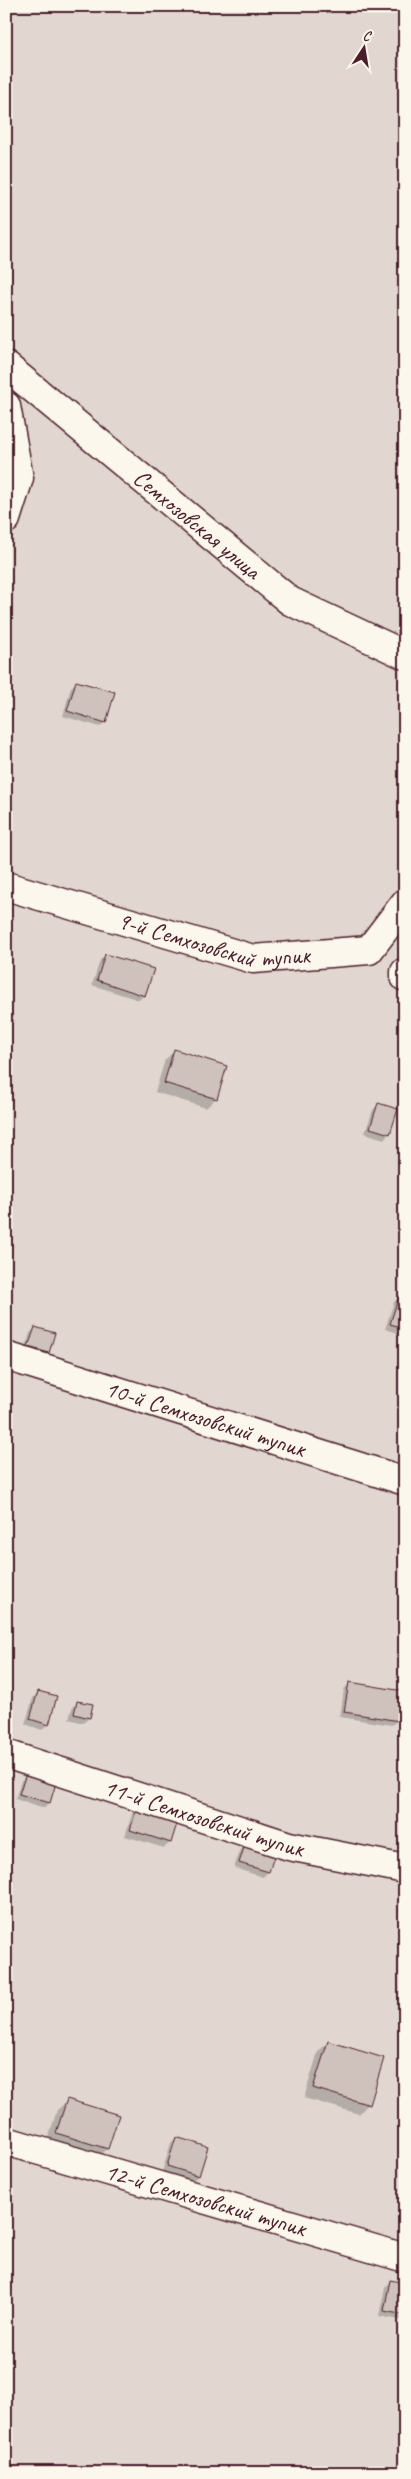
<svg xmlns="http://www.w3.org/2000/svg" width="411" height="2479" font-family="Caveat,sans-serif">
<rect width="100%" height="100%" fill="#fbf7ec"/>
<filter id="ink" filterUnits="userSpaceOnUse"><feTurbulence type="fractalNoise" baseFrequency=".02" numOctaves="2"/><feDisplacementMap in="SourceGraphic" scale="10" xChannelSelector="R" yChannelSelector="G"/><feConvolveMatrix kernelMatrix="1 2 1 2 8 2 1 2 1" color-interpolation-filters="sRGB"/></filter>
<g filter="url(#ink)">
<path fill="#e2d7d0" stroke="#967b7e" d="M6 6H405V2473H6Z"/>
<path fill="#0003" d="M77 682 105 722 100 727 63 716 71 687Z
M106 955 144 995 139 1000 92 985 100 960Z
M175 1050 216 1098 206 1108 155 1092 165 1060Z
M378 1104 389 1133 384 1139 365 1133 373 1110Z
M399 1297 405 1299V1335L385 1329 394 1302Z
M35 1328 48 1352 42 1358 24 1352 30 1333Z
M349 1684 398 1720 392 1725 340 1717 344 1689Z
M38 1692 48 1724 42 1730 25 1724 33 1698Z
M78 1702 89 1718 83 1723 69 1719 72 1708Z
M26 1775 55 1784 49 1803 44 1808 15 1799 21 1781Z
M138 1806 170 1843 164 1848 125 1836 133 1811Z
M246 1842 268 1872 263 1877 234 1868 241 1848Z
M328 2042 368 2104 359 2114 304 2098 318 2052Z
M67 2101 107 2149 98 2158 47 2142 57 2110Z
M176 2138 206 2148 198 2176 192 2181 162 2172 171 2143Z
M405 2227V2248L401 2247Z
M390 2281 405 2284V2321L379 2316 385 2287Z"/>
<path fill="#cfc2bc" stroke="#4a1f2b" d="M76 681 115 692 106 723 67 711Z
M105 954 154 969 145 996 97 980Z
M174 1049 227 1066 217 1099 164 1083Z
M378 1103 398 1109 390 1134 370 1128Z
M399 1296 405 1297V1328L390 1324Z
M35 1327 55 1333 49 1353 28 1347Z
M349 1682 403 1691 399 1721 344 1712Z
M38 1691 57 1696 49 1725 30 1719Z
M77 1701 93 1704 90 1718 74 1714Z
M26 1774 56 1783 50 1803 19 1794Z
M138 1805 179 1817 171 1843 130 1830Z
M246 1841 276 1850 269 1872 239 1863Z
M328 2041 384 2058 370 2105 313 2088Z
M67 2099 119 2115 108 2149 56 2133Z
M176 2137 208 2147 199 2176 167 2166Z
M390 2280 405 2283V2315L384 2311Z"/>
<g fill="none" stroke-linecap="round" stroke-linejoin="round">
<defs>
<g id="minor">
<path id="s1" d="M6 366 290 601 405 655"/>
<path d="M6 406 19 478 6 519"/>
<path id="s2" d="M6 886 253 959 369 950 405 903"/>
<path d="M405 972V977"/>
<path id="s3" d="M6 1356 405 1481"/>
<path id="s4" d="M6 1754 289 1846 405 1869"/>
<path id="s5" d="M6 2141 405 2258"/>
</g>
</defs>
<use href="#minor" stroke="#4a1f2b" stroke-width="31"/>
<use href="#minor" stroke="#fbf7ec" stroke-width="28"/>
</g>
</g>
<g text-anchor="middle" stroke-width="4" stroke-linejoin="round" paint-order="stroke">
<g font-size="24" fill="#4a1f2b" stroke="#fbf7ec">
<text dy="8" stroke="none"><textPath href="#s1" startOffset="248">Семхозовская улица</textPath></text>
<text dy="8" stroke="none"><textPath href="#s2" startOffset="216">9-й Семхозовский тупик</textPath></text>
<text dy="8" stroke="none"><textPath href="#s3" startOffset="209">10-й Семхозовский тупик</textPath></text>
<text dy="8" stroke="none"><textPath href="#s4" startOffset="208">11-й Семхозовский тупик</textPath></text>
<text dy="8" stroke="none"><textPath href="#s5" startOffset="208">12-й Семхозовский тупик</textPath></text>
</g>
</g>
<rect width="411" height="2479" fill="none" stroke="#fbf7ec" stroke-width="25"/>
<rect x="12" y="12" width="386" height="2454" fill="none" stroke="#4a1f2b" stroke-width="2" filter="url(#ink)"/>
<g transform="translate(364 48) rotate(12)" stroke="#fbf7ec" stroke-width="4" paint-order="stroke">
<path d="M0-4L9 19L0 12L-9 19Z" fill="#4a1f2b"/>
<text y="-8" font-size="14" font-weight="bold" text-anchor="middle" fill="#4a1f2b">С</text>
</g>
</svg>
